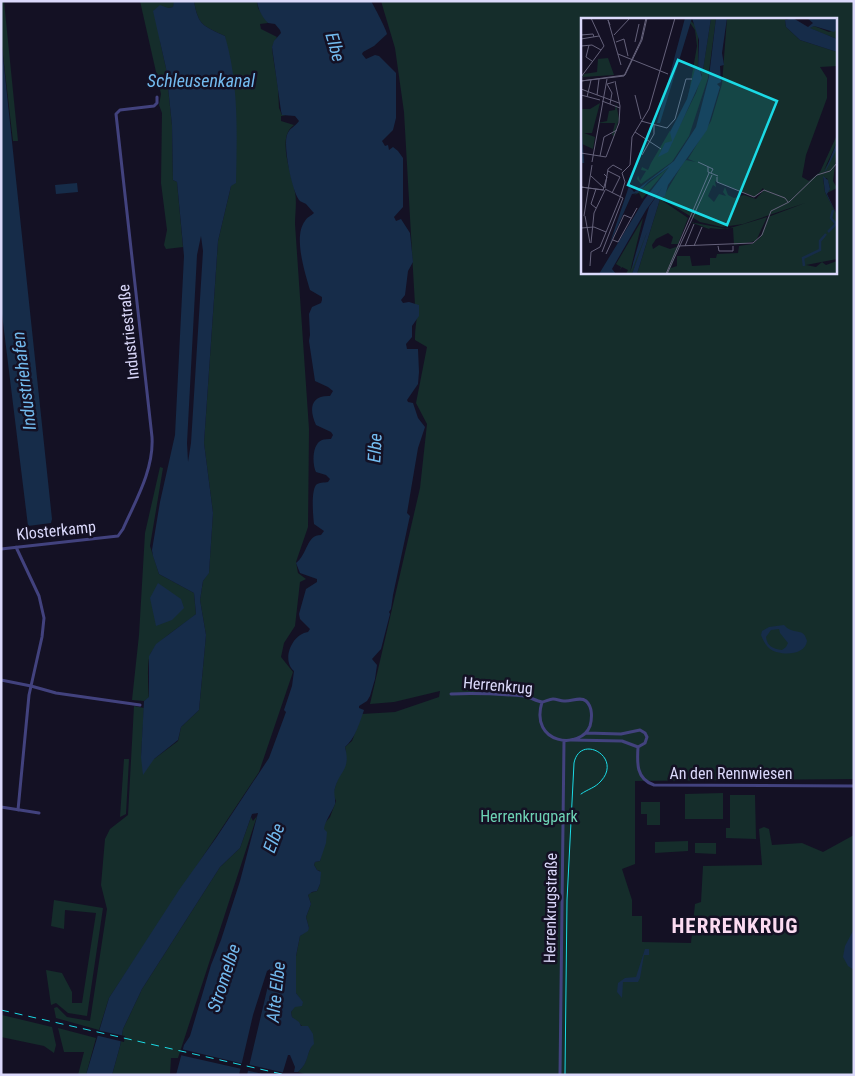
<svg xmlns="http://www.w3.org/2000/svg" width="855" height="1076" font-family="'Roboto Condensed',sans-serif">
<rect width="100%" height="100%" fill="#141124"/>
<path fill="#152d2b" fill-rule="evenodd" d="M1 1H4L18 141H13L1 38Z
M140 1H174V4L173 7 168 8 160 41 166 68 172 125 173 180 177 182 183 247 166 249 164 245 167 230 161 183 162 113 159 105 161 94Z
M194 1H257L258 8 268 23 260 24 261 29 277 37 272 47 273 56 278 88 279 108 282 115 286 116H281V121L294 125C276 137 292 175 295 192 297 202 295 214 295 224L309 429 308 527 296 562 298 573 306 579 300 582 295 626 284 643 281 657 293 672 259 772 109 998 99 1030 56 1018 54 1008 57 1007 67 1017 90 1021 107 909 101 885 105 839 110 829 128 815 134 706 144 708 141 757 154 759 178 741 181 727 199 710 206 635 200 600 203 581 209 572 213 513 204 443 218 241 231 186 225 36C204 26 198 26 194 1Z
M381 1H854V779L635 781V864L622 869 632 900V916H642V942L691 943 695 904 701 902 703 866 762 865 759 829 764 827 769 829 772 845 802 843 823 852 854 835V1075H308L298 1072C308 1063 306 1055 312 1045L302 1026 292 1017 291 1012 300 999 296 993V956L300 936 309 928 306 917 311 904 308 895 310 893 317 891 320 884V871L317 870 314 865 315 862 320 861 322 853 324 824 330 817 336 801 333 794 346 751 345 747 352 741 362 714 395 712 439 697 440 691 394 702 370 704 420 488 427 424 416 403 427 347 415 340C415 327 417 317 419 305H415L404 112 395 48ZM582 19H836V272H582Z
M160 467 163 468 150 546 159 574 194 593 196 614C183 626 157 639 150 655 147 661 148 689 149 698L144 701 132 700 139 635 145 533Z
M124 759H129L126 814 120 817Z
M723 793V819H685V794Z
M730 795H755L756 839 726 838V828H730Z
M641 802H660V825H647V814H641Z
M257 816 178 1058H171L170 1075H112L120 1046 123 1029 142 989 220 867 240 848 251 817 253 821Z
M688 841V851L655 853V842Z
M695 843H716V854L695 853Z
M54 900 103 908 87 1016 68 1013 56 1003 51 1005 46 970 62 973 72 992V1003H82L96 913 65 910 64 929 51 926Z
M2 1015 52 1027 56 1045 54 1053 44 1046 1 1037Z
M58 1028 96 1038 86 1075H78L84 1052H64Z"/>
<path fill="#162c49" fill-rule="evenodd" d="M174 1H194C198 26 204 26 225 36 239 84 237 134 236 183L231 186 218 241 204 443 213 513 209 573 203 581 200 600 206 635 199 710 181 727 178 740 154 759 143 775 141 757 144 701 149 697V656L156 644 196 614 194 593 159 574 153 556 152 550 160 502 175 435 184 256 177 182 173 180 172 125 166 68 153 11 160 5 168 8 173 7ZM201 236 203 251 191 443 188 462 187 443 197 255Z
M257 1H371C373 4 387 31 387 34L374 46 363 52 362 54 366 59 375 55 379 56 396 73V118L393 130 382 141 385 146 388 145 389 150 393 147 398 151 403 158V207L394 217 396 221 401 219 410 233 413 262 408 271 405 295 401 300 403 303 409 302 419 305V316L412 326V337L406 344 407 349H418L419 372 418 384 407 400 408 402 413 403 418 418 425 427 418 448 407 513 410 516 409 520 393 595 391 609 389 612 390 614 381 649 372 659 377 665 375 679 370 696 367 701 359 706V708L364 710C360 722 355 739 345 747 351 770 340 770 335 788 333 794 336 798 335 804 332 812 325 821 324 829L327 832 326 843 320 861 315 862 314 865 317 870 321 872 320 884 317 891 312 892 308 895 311 904 306 917 309 928 308 931 300 936 296 956V993L303 1002 302 1006 295 1007 291 1012 292 1017 299 1022 301 1026H308L313 1034 314 1044C306 1051 310 1062 298 1072H294L295 1067 290 1055H288L282 1075H247L271 973 270 969 267 971 253 1015 239 1075H176L184 1045 190 1036 211 965 221 940 240 881 258 813 252 814 240 848 220 867 142 989 123 1029 120 1046 112 1075H86L109 998 179 890 216 838 269 758 286 712 284 710 292 686 294 671C281 660 292 634 308 632L310 629 300 619 299 614 306 589 317 582V579L300 573 296 563C308 554 306 535 321 535L324 531 314 524C313 515 311 492 316 485 319 482 324 483 328 482L330 479 326 475 316 472C312 464 312 444 322 440 324 439 329 439 331 439L333 435 331 432 316 425C309 410 310 395 330 396L333 391 328 387 315 381 309 341 310 335 309 314 312 307 321 303 322 300V297L310 290C305 273 293 236 305 221 307 217 311 216 314 213 312 211 309 207 306 204 306 204 300 201 300 201 292 193 283 146 287 135 289 128 295 127 299 121L295 116 282 115 281 111 272 47 274 41 281 33 280 30 275 24 268 23C262 17 258 9 257 1Z
M1 38 52 519 51 523 28 526 1 306Z
M77 183 78 192 56 194 55 185Z
M158 583 181 599 184 608 172 620 156 626 150 598Z
M784 625C786 627 788 629 791 630 800 633 804 630 807 641 805 656 780 656 770 649 766 646 763 640 761 635L762 631 769 627ZM779 629 780 633 788 643 786 647 782 650C773 649 767 646 766 637L771 630Z
M854 929V970L848 966 843 957 845 946Z
M645 949H649V955H644L640 978 638 982H623L622 998 617 992 618 983 625 978 636 977Z"/>
<path fill="#141124" d="M96 1030 125 1036 124 1042 95 1035Z
M181 1049 244 1064 242 1069 180 1055Z
M247 1064 285 1073 284 1075H267L245 1070Z"/>
<g fill="none" stroke-linecap="round" stroke-linejoin="round">
<path stroke="#42427e" stroke-width="3" d="M16 547 39 596 44 618 42 637 29 695 18 810
M1 549 118 536 123 529C136 500 154 469 152 437L116 114 120 110 154 106 157 103V97
M1 680 31 686 56 693 140 705
M451 694C475 693 500 694 524 696 530 697 536 701 542 702 545 702 549 699 553 699 557 699 560 701 564 701 571 702 580 696 586 701 593 707 592 719 590 726 581 750 529 745 542 702
M571 740 622 741 638 747 645 743 647 737 645 733 640 730 621 734 586 733
M638 747C637 763 636 779 654 785L854 786
M1 807 39 813
M560 1075 564 741"/>
<path stroke="#1bdae5" stroke-width="1" d="M565 1075 567 900 574 763C580 733 623 757 601 781 595 788 588 789 581 794"/>
<path stroke="#1bdae5" stroke-width="1" stroke-dasharray="8 6" stroke-linecap="butt" d="M1 990V987
M1 1010 286 1075"/>
</g>
<g text-anchor="middle" stroke-width="5" stroke-linejoin="round" paint-order="stroke">
<g font-size="16" fill="#dbd9fb" stroke="#141124">
<text transform="translate(128 332) rotate(-96)" y="6">Industriestraße</text>
<text transform="translate(56 530) rotate(-6)" y="6">Klosterkamp</text>
<text transform="translate(498 685) rotate(5)" y="6">Herrenkrug</text>
<text x="731" y="779">An den Rennwiesen</text>
<text transform="translate(550 908) rotate(-89)" y="6">Herrenkrugstraße</text>
</g>
<g font-size="16" fill="#6dd3b4" stroke="#141124">
<text x="529" y="822">Herrenkrugpark</text>
</g>
<g font-size="18" font-style="italic" fill="#73bbef" stroke="#141124">
<text transform="translate(335 47) rotate(74)" y="6">Elbe</text>
<text x="201" y="87">Schleusenkanal</text>
<text transform="translate(24 381) rotate(-97)" y="6">Industriehafen</text>
<text transform="translate(375 448) rotate(-87)" y="6">Elbe</text>
<text transform="translate(274 838) rotate(-69)" y="6">Elbe</text>
<text transform="translate(224 978) rotate(-72)" y="6">Stromelbe</text>
<text transform="translate(276 992) rotate(-84)" y="6">Alte Elbe</text>
</g>
<g font-size="21" font-weight="bold" letter-spacing="1" fill="#fbdbf1" stroke="#141124">
<text x="735" y="933">HERRENKRUG</text>
</g>
</g>
<g transform="translate(581 18)">
<rect width="256" height="256" fill="#141124"/>
<path d="M130 0 135 1 127 60 108 118 91 144 60 166 56 161 57 157 59 163 65 153 60 152 61 149 67 152 70 145 94 104 89 113 92 121 115 75 121 57 119 53 122 51ZM146 0H208L204 2 205 9 219 22 256 34V48L239 49 246 60V80L225 137 221 159 228 163 239 154 256 117V124L243 152 256 131 252 163 256 170 246 175 249 170 246 160H242L244 174 256 197V241L225 247 235 249 241 244 245 247 256 243V256H56L79 181 107 200 97 226H90L92 219 87 215 75 221 71 227 72 231 78 227 89 231 98 228 90 250 96 248V238H109L111 248 129 247V240H135L136 236 157 235 158 228 171 226 179 220 187 199 224 185 162 206 141 209 119 204 81 181 102 145 105 142 115 144 107 141 130 103 141 66ZM134 163 174 179 182 170 183 172 175 181 163 177 153 180 147 177 144 169 142 174 145 178 138 176 133 184 127 178 132 167 135 169ZM110 3 115 8 117 16V49L107 80 116 28 114 12 109 5 92 59 107 5ZM233 8 248 14 256 11V21L228 10ZM27 40 33 57 2 59 0 62 3 56 16 54 17 41ZM19 85 11 115H3L14 119 12 131 1 126V134L0 91H9ZM35 85 38 101 33 118 31 117 34 105H17L26 103 28 93 34 92ZM88 149 61 181 58 175 53 177ZM186 199 175 223 153 227 152 210 138 211 129 210 128 211 109 204 146 211ZM62 200 49 254 67 206 63 226 51 256H45L47 252 41 249 39 252 40 249 35 246Z" fill="#152d2b" fill-rule="evenodd"/>
<path d="M104 0H111L79 105H76ZM111 0H130L122 52 119 53 121 60 87 134 77 139 84 125 91 123 89 114 106 81 114 51H117L118 22ZM135 0H146L141 35 143 47 139 48 140 64 136 66 139 69 126 112 87 167 84 178 79 181 56 256H51L66 214 51 252 52 245 68 189 81 170 65 192 31 251 35 256H18L63 182 88 149 67 164 57 175 51 176 28 228 48 168 53 174 93 143 115 109 128 59ZM212 0 227 9 232 5 226 0H256V11L253 14 233 8 229 10 256 21V34L219 22 205 9 204 2ZM256 124V131L242 158 247 162 249 171 246 176 256 197 244 174 242 158Z" fill="#162c49"/>
<path fill="none" stroke="#162c49" stroke-width="2.5" d="M0 119 2 145M247 214 255 206 250 200 252 192M223 248 222 240 239 232V223L245 216"/>
<path fill="none" stroke="#64617a" stroke-width="1" d="M29 7 27 2 40 47M0 17 12 16 13 19M33 17 49 0M0 21 18 18M35 24 43 21 47 38M54 24 58 6M8 27 5 39 11 43M0 28 11 27 20 32M37 36 87 56M0 59 23 28 10 0M0 63 43 58 60 22 65 0M0 63 44 57 61 22 66 0M0 71 38 85M0 77 19 82M16 77 18 61M54 77 60 101M6 79 10 62M21 83 39 90M29 86 31 75 26 66 33 64M60 103 86 110 94 101 105 61H111M54 114 80 131M0 135 25 139 38 105 39 88 34 63M61 137 73 116V107M19 138 23 119 36 112M11 144 26 61M117 144 132 151 130 155M127 149V154L137 158M27 153 39 159 31 175M10 158 23 170M136 159V164L173 179 183 172 204 180 207 184M0 169 23 172M0 169 22 172 26 159 23 156M24 170 27 151 32 147 41 152M15 171 10 186 15 190M3 198 11 147M4 198 9 225M0 210 13 209 25 214M32 222 37 224 56 190M10 225 13 195 24 172M97 228 172 225 181 217 190 193 208 184 236 157 249 153 257 144M104 228 113 206M113 228 121 209M137 228 138 233H152V228M21 234 42 180 24 171M25 236 43 197 50 200M9 248 10 234 19 229 39 180 44 164 41 155 49 147 51 119 68 91 94 0M85 256 128 155M86 256 131 157"/>
<path fill="#1bdae5" fill-opacity="0.15" stroke="#1bdae5" stroke-width="2.5" d="M97 42 196 83 146 207 47 167Z"/>
<rect width="256" height="256" fill="none" stroke="#dbd9fb" stroke-width="2.5"/>
</g>
<rect width="855" height="1076" fill="none" stroke="#dbd9fb" stroke-width="5"/>
</svg>
